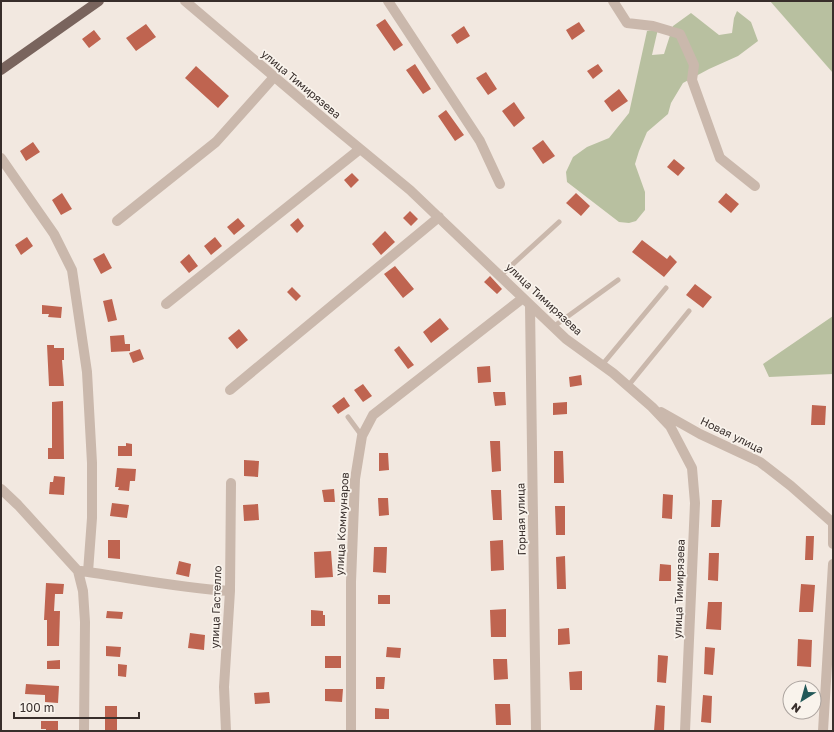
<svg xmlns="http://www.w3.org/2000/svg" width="834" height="732" font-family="'Golos Text',sans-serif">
<rect width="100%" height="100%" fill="#f2e8e0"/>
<path fill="#b8c0a0" d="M770 1H830L833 4V73Z
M737 11 751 22 758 41 738 56 709 69 683 83 671 103 668 114 647 132 639 151 635 164 645 192V210L636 221 629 223 619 222 567 182 566 172 573 157 587 147 609 138 629 113 647 31 658 29 652 55 664 54 673 26 691 13 719 35 732 33 734 18Z
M833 316V374L769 377 763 364Z"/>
<path fill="#bf6450" d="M385 19 403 45 394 51 376 25Z
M579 22 585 31 572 40 566 30Z
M146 24 156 37 136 51 126 38Z
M464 26 470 36 457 44 451 35Z
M94 30 101 39 89 48 82 39Z
M415 64 431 89 423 94 406 70Z
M598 64 603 71 593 79 587 71Z
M196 66 229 96 218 108 185 78Z
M486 72 497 89 488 95 476 78Z
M619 89 628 101 612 112 604 101Z
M514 102 525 118 514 127 502 111Z
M446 110 464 135 455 141 438 116Z
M543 140 555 156 543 164 532 148Z
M33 142 40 152 26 161 20 151Z
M674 159 685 168 678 176 667 167Z
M352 173 359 180 351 188 344 180Z
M62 193 72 209 61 215 52 200Z
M576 193 590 206 581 216 566 203Z
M726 193 739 204 731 213 718 202Z
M410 211 418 219 411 226 403 218Z
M238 218 245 226 234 235 227 227Z
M298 218 304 226 297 233 290 225Z
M385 231 395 242 381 255 372 244Z
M27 237 33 246 21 255 15 245Z
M215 237 222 246 211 255 204 246Z
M642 240 667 259 670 255 677 262 664 277 632 252Z
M104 253 112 268 101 274 93 259Z
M189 254 198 266 189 273 180 262Z
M395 266 414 289 403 298 384 274Z
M490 276 502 289 497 294 484 282Z
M695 284 712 297 703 308 686 295Z
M292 287 301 296 296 301 287 292Z
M112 299 117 320 108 322 103 301Z
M42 305 62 307 61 318 48 317 49 314H42Z
M440 318 449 329 431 343 423 332Z
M239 329 248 340 237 349 228 338Z
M124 335 125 344H130V351L111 352 110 336Z
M47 345H54V348H64V360H62L64 386H49Z
M399 346 414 365 408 369 394 350Z
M140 349 144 359 133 363 129 353Z
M490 366 491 382 478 383 477 367Z
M581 375 582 385 570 387 569 377Z
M363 384 372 396 363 402 354 390Z
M493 392H505L506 405 495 406Z
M344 397 350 406 338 414 332 406Z
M63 401 64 459H48V448H52V402Z
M567 402V414L553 415V403Z
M812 405 826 406 825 425H811Z
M490 441H500L501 471 492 472Z
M126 443 132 444V456H118V446H126Z
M554 451H563L564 483H554Z
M379 453H388L389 470 379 471Z
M244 460 259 461 258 477 244 476Z
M117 468 136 469 135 481H130L129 491 118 490 119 487H115Z
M54 476 65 477 64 495 49 494 50 482H53Z
M334 489 335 502H324L322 490Z
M491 490H501L502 520H493Z
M663 494 673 495 672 519 662 518Z
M378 498H388L389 515 379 516Z
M712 500H722L720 527H711Z
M112 503 129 505 127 518 110 516Z
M258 504 259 520 244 521 243 505Z
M555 506H565V535H556Z
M806 536H814L813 560H805Z
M108 540H120V559L108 558Z
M503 540 504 570 491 571 490 541Z
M374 547H387L386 573 373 572Z
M331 551 333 577 315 578 314 552Z
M709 553H719L718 581 708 580Z
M565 556 566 589H557L556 557Z
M179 561 191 564 189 577 176 574Z
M660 564 671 565V581H659Z
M46 583 64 584 63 594H55L54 611H60L59 646H47V620H44Z
M801 584 815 585 813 612H799Z
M378 595H390V604H378Z
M708 602H722L721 630 706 629Z
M506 609V637H491L490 610Z
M311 610 323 611V615H325V626H311Z
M107 611 123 612 122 619 106 618Z
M569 628 570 644 558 645V629Z
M190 633 205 635 204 650 188 648Z
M798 639 812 640 811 667 797 666Z
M106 646 121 647 120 657 106 656Z
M387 647 401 648 400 658 386 657Z
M705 647 715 648 713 675 704 674Z
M658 655 668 656 666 683 657 682Z
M325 656H341V668H325Z
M493 659H507L508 679 494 680Z
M60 660V669H47V661Z
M118 664 127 665 126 677 118 676Z
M582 671V690H570L569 672Z
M376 677H385L384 689H376Z
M26 684 59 686 58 703 45 702V695L25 694Z
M325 689H343L342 702 325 701Z
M269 692 270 703 255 704 254 693Z
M703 695 712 696 711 723 701 722Z
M495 704H510L511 725H496Z
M656 705 665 706 664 731H654Z
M105 706H117V731H105Z
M375 708 389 709V719H375Z
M41 721H58V731H46V729H41Z"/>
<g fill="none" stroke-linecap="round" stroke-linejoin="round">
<path stroke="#cab8ac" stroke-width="5" d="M500 276 559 222
M553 327 618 280
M602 365 666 288
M628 386 689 311
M348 417 362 436"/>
<path stroke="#cab8ac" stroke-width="10" d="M185 1 330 124 410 190 566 339 613 373 652 407 670 426 692 468 695 503 685 731
M388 1 480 141 500 184
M613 1 627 23 653 26 680 34 694 65 692 80 720 158 755 186
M1 158 54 234 72 270 87 372 92 463V518L88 572
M117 221 216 142 274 77
M166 304 360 149
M530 306 536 731
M230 390 439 217
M661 412 700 434 760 462 791 486 833 523
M1 489 18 505 78 571 83 591 85 622 84 731
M833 522V544
M81 571C131 578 180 588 230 591
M226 731 224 687 230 591 231 483
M351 731V582L355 479 362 436 373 415 523 298
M823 731 833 564"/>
<path stroke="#79645d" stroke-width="10" d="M1 70 99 1"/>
</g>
<g text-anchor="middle" stroke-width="3.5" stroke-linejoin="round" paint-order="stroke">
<g font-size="11" fill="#382e2b" stroke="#f9f3ec">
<text transform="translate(301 84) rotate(40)" y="4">улица Тимирязева</text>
<text transform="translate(544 299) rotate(43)" y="4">улица Тимирязева</text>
<text transform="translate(732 435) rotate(26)" y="4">Новая улица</text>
<text transform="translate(521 519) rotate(-91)" y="4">Горная улица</text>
<text transform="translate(342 524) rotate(-87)" y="4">улица Коммунаров</text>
<text transform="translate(679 589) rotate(-88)" y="4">улица Тимирязева</text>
<text transform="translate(216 607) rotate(-88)" y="4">улица Гастелло</text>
</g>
</g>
<rect width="834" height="732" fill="none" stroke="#382e2b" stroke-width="4"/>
<g transform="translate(802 700) rotate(217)"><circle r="19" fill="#f9f3ec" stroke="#aca49f"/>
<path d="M0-3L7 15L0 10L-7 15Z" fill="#225858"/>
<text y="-6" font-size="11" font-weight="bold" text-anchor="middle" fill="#382e2b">N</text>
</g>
<path d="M14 712v6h125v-6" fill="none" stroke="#382e2b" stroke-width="2"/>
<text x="20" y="712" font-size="12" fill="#382e2b" stroke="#f9f3ec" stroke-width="3" paint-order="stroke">100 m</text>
</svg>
